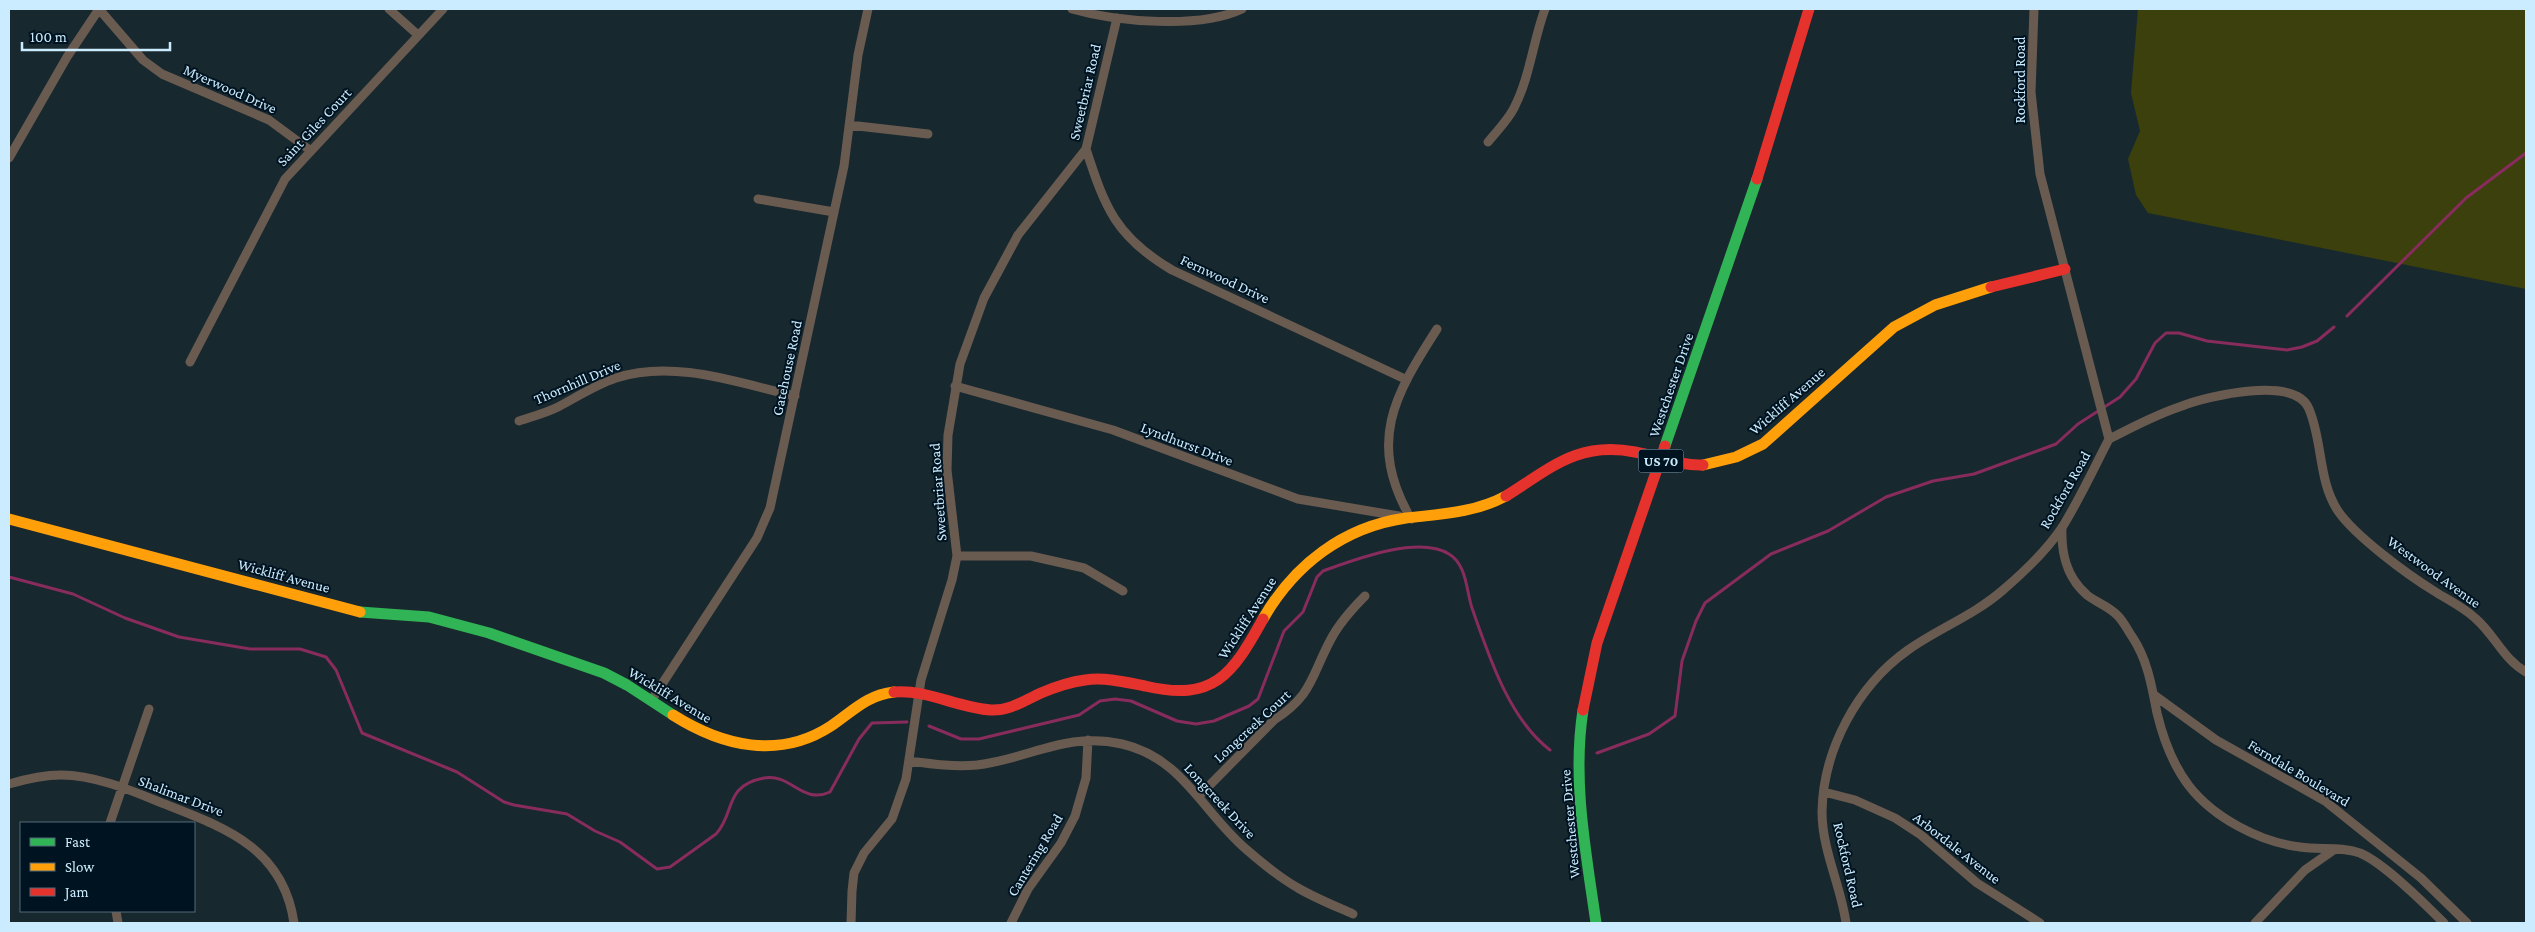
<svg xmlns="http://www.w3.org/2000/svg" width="2535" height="932" font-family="'Crimson Pro',serif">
<rect width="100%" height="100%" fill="#18282f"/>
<path fill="#3b400c" d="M2138 9H2526V289L2148 213 2136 195 2128 159 2140 131 2131 93Z"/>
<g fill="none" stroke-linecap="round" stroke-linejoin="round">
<path stroke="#872c5c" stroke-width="3" d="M2347 316 2466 198 2526 153
M9 577 73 594 125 618 179 637 250 649H300L326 657 336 670 362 733 457 772 504 802 514 805 567 814 595 831 620 842 657 869 670 867 716 834C736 812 723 786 764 778 791 773 802 805 830 792L859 739 872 723 907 722
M929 726 961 739H979L1079 715 1100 701 1115 699 1131 701 1177 721 1196 724 1214 721 1249 706 1258 699 1284 631 1303 612 1317 577 1323 571C1354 560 1418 535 1449 554 1467 565 1466 590 1472 608 1489 656 1509 719 1550 750
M1597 753 1649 734 1675 716 1682 661 1696 621 1705 603 1771 554 1828 531 1886 497 1933 481 1974 474 2056 444 2078 424 2120 397 2136 379 2155 343 2166 333H2179L2207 341 2287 350 2302 347 2317 341 2334 327"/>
<path stroke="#6a5b51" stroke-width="9" d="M99 9 143 60 162 74 269 120 311 151
M389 9 418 35
M1072 9C1117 22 1200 29 1242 9
M849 125 928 134
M1488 142C1497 131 1508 120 1514 108 1530 77 1533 41 1545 9
M1086 149C1105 208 1116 237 1172 270L1405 379
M9 158 67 57 99 9
M758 199 834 212
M190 362 285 179 443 9
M955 386 1113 430 1298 499 1399 516
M519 421C531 417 546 413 558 407 577 397 595 385 616 378 674 359 738 383 795 396
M2109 439C2133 427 2157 414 2182 406 2208 396 2296 375 2309 409 2323 442 2318 481 2338 511 2355 536 2408 575 2434 591 2448 600 2463 607 2475 618 2495 635 2503 659 2526 672
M1411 519C1367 442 1394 396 1437 329
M2062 527C2061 553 2066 577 2087 595 2097 603 2109 606 2118 616 2124 622 2128 631 2133 638 2148 661 2152 688 2157 713 2163 738 2173 765 2189 786 2214 818 2260 842 2300 847 2320 850 2341 846 2360 853 2384 863 2425 904 2444 923
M957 556H1031L1084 568 1123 591
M2154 695 2216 740 2325 801 2421 878 2467 923
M651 701 757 538 770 508 844 166 858 55 868 9
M909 761C932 764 954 767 977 765 1029 759 1067 731 1122 744 1183 758 1203 813 1247 850 1262 863 1280 878 1298 888 1315 898 1335 906 1353 914
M9 784C26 779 43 775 61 775 93 775 128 789 157 801 220 826 283 845 294 923
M1824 792 1855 800 1895 818 1921 835 1977 883 2040 923
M1199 796 1274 720C1313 695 1311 676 1331 639 1340 622 1352 609 1365 596
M110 823 149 709
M116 911 118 923
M851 923 852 891 854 873 864 853 892 819 906 779 921 680 952 580 957 556 947 470 948 435 960 364 984 298 1018 235 1086 149 1117 18
M1011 923 1028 889 1061 843 1075 816 1086 778 1088 740
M1846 923C1841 886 1822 850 1822 812 1823 750 1857 686 1908 650 1939 628 1973 616 2003 590 2024 572 2048 549 2063 526 2080 498 2094 468 2109 439L2040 174 2031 92 2034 9
M2255 923 2305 870 2335 849"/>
<path stroke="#30b455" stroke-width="11" d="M1665 446 1757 179
M360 612 429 617 489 633 604 673 627 685 673 715
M1583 710C1572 781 1586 852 1596 923"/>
<path stroke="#ff9f0a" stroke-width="11" d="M1703 465 1736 457 1763 444 1894 327 1935 305 1991 287
M9 519 360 612
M1263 619C1294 565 1343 527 1406 518 1441 514 1474 513 1506 496
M673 715C722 746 779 760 831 726 853 711 867 695 894 692"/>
<path stroke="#e5322d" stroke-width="11" d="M1757 179 1809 9
M1991 287 2065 269
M1506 496C1551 468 1578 441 1635 452 1657 456 1680 466 1703 465
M894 692C927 689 958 708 991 710 1010 711 1025 700 1041 693 1055 687 1070 682 1085 680 1105 677 1125 682 1145 686 1214 702 1232 675 1263 619
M1583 710 1597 643 1665 446"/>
</g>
<g text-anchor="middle" stroke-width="4" stroke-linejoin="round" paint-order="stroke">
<rect fill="#001320" stroke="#8eabbb" stroke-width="1" x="1638.5" y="449.5" width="45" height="23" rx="4"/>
<g font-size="14" font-weight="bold" fill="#cbecfe">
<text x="1661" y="466">US 70</text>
</g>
<g font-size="15" fill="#cbecfe" stroke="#001320">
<text transform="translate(2020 80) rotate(-90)" y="5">Rockford Road</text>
<text transform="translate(230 89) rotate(24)" y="5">Myerwood Drive</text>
<text transform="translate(1085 92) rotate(-77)" y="5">Sweetbriar Road</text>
<text transform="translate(314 127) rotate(-47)" y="5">Saint Giles Court</text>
<text transform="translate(1225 279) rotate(25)" y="5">Fernwood Drive</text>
<text transform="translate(787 368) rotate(-78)" y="5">Gatehouse Road</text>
<text transform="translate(577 382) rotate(-23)" y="5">Thornhill Drive</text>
<text transform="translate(1671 385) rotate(-71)" y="5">Westchester Drive</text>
<text transform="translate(1787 401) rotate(-41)" y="5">Wickliff Avenue</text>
<text transform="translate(1187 444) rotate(21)" y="5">Lyndhurst Drive</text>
<text transform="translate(2065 490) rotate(-60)" y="5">Rockford Road</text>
<text transform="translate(938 492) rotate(-94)" y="5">Sweetbriar Road</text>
<text transform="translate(2434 572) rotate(36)" y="5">Westwood Avenue</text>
<text transform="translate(284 576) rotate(15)" y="5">Wickliff Avenue</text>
<text transform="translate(1247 618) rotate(-57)" y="5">Wickliff Avenue</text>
<text transform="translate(670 695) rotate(31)" y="5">Wickliff Avenue</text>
<text transform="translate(1252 726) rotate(-43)" y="5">Longcreek Court</text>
<text transform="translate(2299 773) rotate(31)" y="5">Ferndale Boulevard</text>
<text transform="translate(181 796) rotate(21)" y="5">Shalimar Drive</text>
<text transform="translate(1220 801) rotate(47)" y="5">Longcreek Drive</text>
<text transform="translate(1570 824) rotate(-95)" y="5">Westchester Drive</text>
<text transform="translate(1957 848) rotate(38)" y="5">Arbordale Avenue</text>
<text transform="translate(1035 855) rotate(-59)" y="5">Cantering Road</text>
<text transform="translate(1848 865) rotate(77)" y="5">Rockford Road</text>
</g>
</g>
<rect width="2535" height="932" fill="none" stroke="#cbecfe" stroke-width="20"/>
<rect x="20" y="822" width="175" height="90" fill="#001320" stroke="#516a79"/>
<rect x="30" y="838" width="25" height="8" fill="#30b455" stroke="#516a79"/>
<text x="65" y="847" font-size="15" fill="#cbecfe">Fast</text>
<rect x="30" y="863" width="25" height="8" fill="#ff9f0a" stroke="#516a79"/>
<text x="65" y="872" font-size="15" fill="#cbecfe">Slow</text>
<rect x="30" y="888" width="25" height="8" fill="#e5322d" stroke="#516a79"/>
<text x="65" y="897" font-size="15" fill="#cbecfe">Jam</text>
<path d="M22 42v8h148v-8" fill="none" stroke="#cbecfe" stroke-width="2.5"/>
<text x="30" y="42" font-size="15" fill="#cbecfe" stroke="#001320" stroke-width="4" paint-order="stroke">100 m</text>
</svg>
